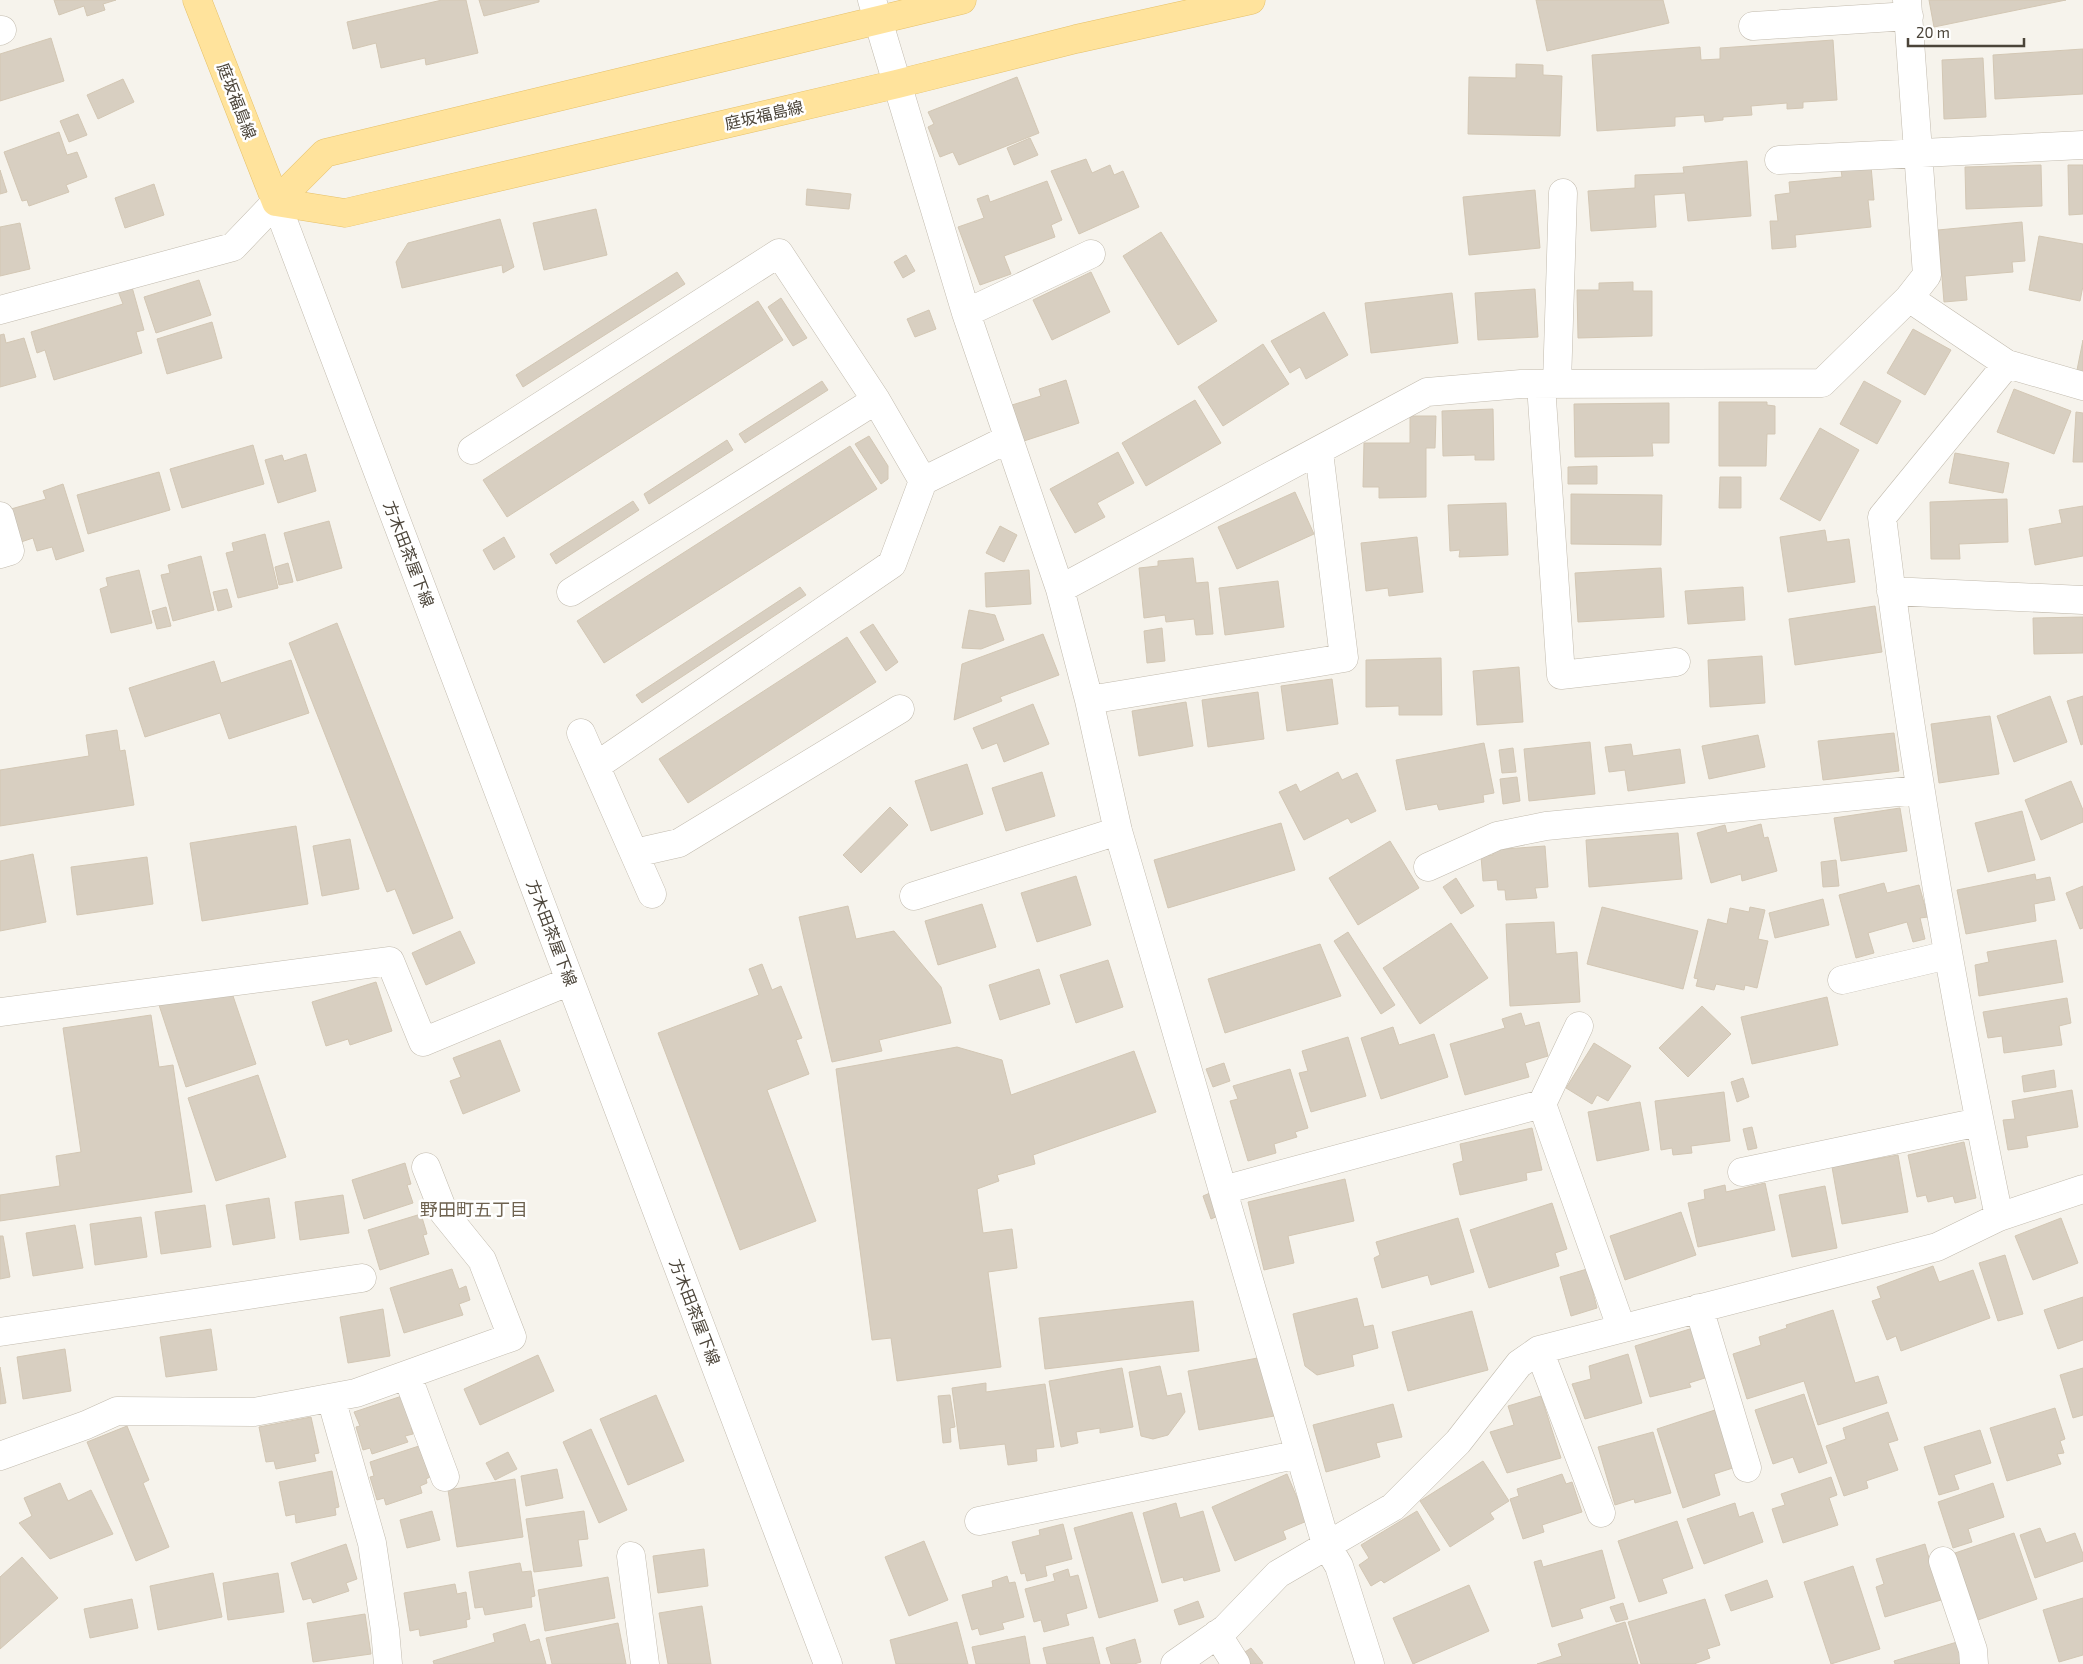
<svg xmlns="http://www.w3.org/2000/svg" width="2083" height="1664" font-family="'Exo 2','Noto Sans JP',sans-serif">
<rect width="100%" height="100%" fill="#f6f3ec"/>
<path fill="#d8cfc1" stroke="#d3c7b4" d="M54 0H116L103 4 105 10 87 16 84 6 59 15Z
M442 0H466L478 53 426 65 425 58 381 68 376 43 353 49 347 22Z
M479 0H539V2L484 16Z
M1536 0H1663L1669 23 1547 51Z
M1929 0H2066L1934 27Z
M51 38 64 81 0 101V54Z
M1833 40 1837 100 1803 102V108L1787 109V103L1751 106 1752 115 1723 117V120L1705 122 1704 115 1675 117V126L1597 131 1592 55 1700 47 1701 60 1720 59V48Z
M2083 49V94L1995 99 1993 55Z
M1983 58 1986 117 1944 119 1942 60Z
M1516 64 1543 65V75L1562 76 1560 136 1468 134 1469 77 1516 78Z
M1017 77 1039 133 959 165 953 152 940 157 928 127 934 124 928 112Z
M123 79 134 102 98 119 87 95Z
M78 114 87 135 69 142 60 121Z
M59 132 67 155 77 152 87 177 66 185 69 192 29 206 27 200 22 201 4 152Z
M1030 138 1038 155 1014 165 1007 148Z
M1086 159 1092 173 1110 165 1114 175 1123 171 1139 207 1079 234 1051 171Z
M1747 161 1751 216 1688 221 1685 193 1654 195 1656 227 1591 231 1588 191 1635 188V175L1684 173 1683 167Z
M2041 165 2042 206 1966 209 1965 167Z
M2068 165H2083V214L2069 215Z
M1871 166 1874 200H1868L1871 227 1795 235 1796 247 1772 249 1770 221H1778L1775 195 1790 193 1789 182 1842 177 1841 170Z
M0 170 7 192 0 194Z
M1047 181 1062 220 1051 225 1055 237 1004 256 1011 274 980 285 958 227 984 218 977 199 988 195 990 202Z
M154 184 164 215 125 228 115 198Z
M807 189 851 194 849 209 806 205Z
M1535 190 1540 248 1469 255 1463 197Z
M596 209 607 255 544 270 533 223Z
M500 219 514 267 503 273 502 265 402 288 396 262 408 243Z
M2022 222 2025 261 2012 262 2013 272 1965 276 1967 300 1944 302 1938 230Z
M20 223 30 269 0 276V227Z
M1161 232 1217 321 1178 345 1123 256Z
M2039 236 2083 244V286L2080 301 2029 290Z
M906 255 915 271 903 278 894 262Z
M677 272 685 284 523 387 516 375Z
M1091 272 1110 312 1052 340 1033 300Z
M199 280 211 315 156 333 144 297Z
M1633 282V291H1652V336L1578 338 1577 290H1599V283Z
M132 287 144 330 136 332 142 353 54 380 45 350 37 353 31 332 123 304 118 291Z
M1535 289 1538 337 1478 340 1475 293Z
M1452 293 1458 343 1371 353 1365 303Z
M781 298 807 338 793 346 768 307Z
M758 301 783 340 507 517 483 480Z
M929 310 936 329 915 337 907 319Z
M1324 312 1348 355 1306 379 1300 367 1290 373 1271 341Z
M212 322 222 358 167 374 157 339Z
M1913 329 1951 350 1925 395 1887 373Z
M4 334 6 343 24 338 36 377 0 387V335Z
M2083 340V372L2077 370Z
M1263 344 1289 384 1223 426 1198 387Z
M1066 380 1079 423 1024 441 1012 405 1041 396 1039 389Z
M822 381 828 390 745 443 739 434Z
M1864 381 1901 401 1877 444 1840 424Z
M2014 389 2071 411 2054 454 1997 432Z
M1195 400 1221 443 1146 486 1122 443Z
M1719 402H1767V405L1775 406V434H1767L1766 466H1719Z
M1669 403V443H1652L1653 456 1575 457 1574 404Z
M1493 409 1494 460H1475V455L1443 456 1442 411Z
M2076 412 2083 413V462H2073Z
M1410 416H1436L1435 448H1426V497L1379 498V487H1363L1364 443H1410Z
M1820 428 1859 450 1820 521 1780 499Z
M869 436 888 466V479L881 484 855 444Z
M727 440 733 450 649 504 644 494Z
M253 445 264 484 182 508 170 469Z
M850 446 877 489 604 663 577 621Z
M1118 452 1134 483 1097 503 1105 517 1075 533 1050 489Z
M1955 453 2009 463 2003 493 1949 483Z
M306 454 316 491 278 503 265 460 282 455 284 461Z
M1597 466V484H1568V467Z
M159 472 170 510 88 534 77 495Z
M1720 477H1741V508H1719Z
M63 484 84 551 56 560 52 547 37 551 33 538 21 542 11 509 46 499 43 491Z
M1295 492 1314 534 1237 569 1218 527Z
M1571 494 1662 495 1661 545 1571 544Z
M2007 499 2008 542 1959 544 1960 559H1931L1930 502Z
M633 501 639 510 556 564 550 554Z
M1506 503 1508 555 1459 557 1460 550 1450 551 1448 505Z
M2083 506V556L2035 565 2029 529 2062 523 2059 510Z
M329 521 342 568 297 581 284 533Z
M1000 526 1017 535 1004 562 986 553Z
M1825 530 1827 542 1849 539 1855 582 1788 592 1780 537Z
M265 534 278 588 238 598 226 553 234 551 232 543Z
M504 537 515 557 494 570 483 550Z
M1417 537 1423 592 1389 596 1388 588 1366 591 1361 543Z
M201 556 214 610 173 621 161 575 170 573 168 565Z
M1193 558 1196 583 1208 582 1213 634 1196 635 1194 619 1166 622 1165 615 1144 618 1139 568 1158 566V561Z
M288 563 293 582 279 585 275 567Z
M1661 568 1664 617 1578 622 1575 573Z
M139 570 152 623 111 633 100 589 108 586 106 578Z
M1029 570 1031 604 986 607 985 573Z
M1278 581 1284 627 1225 635 1219 588Z
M800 587 806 595 642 703 636 695Z
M1743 587 1745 620 1688 624 1685 591Z
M227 589 232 607 218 611 213 592Z
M1875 606 1882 652 1795 665 1789 619Z
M166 607 171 626 157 629 152 611Z
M969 610 995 615 1004 640 981 649 962 648Z
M2083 617V653L2034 654 2033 618Z
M337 623 453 918 413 934 395 889 387 892 289 643Z
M873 624 898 662 886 671 860 632Z
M1162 628 1165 661 1147 663 1144 631Z
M1043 634 1059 675 1000 697 1002 701 954 720 962 664Z
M847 637 876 682 688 803 659 759Z
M1762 656 1765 703 1710 707 1708 660Z
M1441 658 1442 715H1399V706L1366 707V660Z
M291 660 309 713 229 739 220 713 145 737 129 688 214 661 221 683Z
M1519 667 1523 722 1477 725 1473 671Z
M1332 679 1338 724 1287 731 1281 686Z
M1258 692 1264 739 1208 747 1202 700Z
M2050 696 2067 742 2014 762 1997 716Z
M2083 696V744L2081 745 2067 701Z
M1186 702 1193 746 1139 756 1132 711Z
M1033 704 1049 744 1004 762 997 743 982 749 973 728Z
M1990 716 1999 774 1939 783 1931 724Z
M117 730 120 751 125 750 134 805 0 826V770L89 756 86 735Z
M1894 733 1899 771 1823 780 1818 741Z
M1758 735 1765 767 1709 779 1702 746Z
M1590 742 1595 794 1529 801 1524 749Z
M1484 743 1494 793 1483 795 1484 802 1439 810 1437 804 1406 810 1396 760Z
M1631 744 1633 756 1680 749 1685 783 1628 791 1625 770 1609 772 1605 747Z
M1513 748 1516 772 1502 773 1499 750Z
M967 764 983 814 931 831 915 781Z
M1042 772 1055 816 1006 831 992 788Z
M1338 772 1342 780 1357 773 1376 811 1351 823 1348 818 1304 840 1279 792 1296 784 1300 792Z
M1517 777 1520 801 1503 804 1500 779Z
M2071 781 2083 810V822L2041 840 2025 800Z
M890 807 908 825 861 873 843 855Z
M1900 808 1907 851 1841 861 1834 818Z
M2022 811 2035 860 1988 872 1975 823Z
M1281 823 1295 870 1168 908 1154 860Z
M1761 824 1764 838 1768 837 1777 871 1742 881 1741 874 1711 883 1697 833 1725 825 1727 833Z
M296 826 308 904 202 921 190 843Z
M1678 833 1682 879 1589 887 1586 840Z
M350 839 359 889 322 896 313 846Z
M1390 841 1419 888 1358 925 1329 878Z
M1545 846 1548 887 1535 888 1537 898 1506 900 1505 890H1498L1497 880 1483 881 1481 856 1493 855 1492 850Z
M33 854 46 922 0 931V861Z
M147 857 153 904 77 915 71 867Z
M1836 860 1839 886 1823 887 1821 862Z
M2035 874 2036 880 2050 877 2055 900 2034 904 2036 921 1966 934 1957 890Z
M1076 876 1091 925 1037 942 1021 893Z
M1456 878 1474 906 1461 914 1443 887Z
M1884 883 1887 893 1919 885 1928 917 1920 918 1925 939 1913 942 1907 922 1868 933 1874 953 1856 958 1839 895Z
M2083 886V928L2080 929 2066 893Z
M1823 899 1829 925 1775 938 1769 913Z
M982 904 996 947 938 965 925 921Z
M848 906 856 939 894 931 941 987 951 1023 879 1040 882 1051 832 1062 799 917Z
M1602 907 1698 931 1683 989 1587 964Z
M1750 907 1765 910 1758 939 1768 941 1757 988 1745 985 1744 990 1716 984 1714 990 1696 986 1698 979 1694 978 1708 919 1727 924 1730 908 1749 912Z
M1554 922 1556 954 1577 952 1580 1002 1510 1006 1506 924Z
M1451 923 1488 978 1420 1024 1383 968Z
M460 931 475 963 426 985 412 953Z
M1348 932 1395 1005 1381 1014 1334 941Z
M2056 940 2063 982 1979 996 1975 965 1989 962 1987 952Z
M1320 944 1341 996 1225 1033 1208 979Z
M1108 960 1123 1007 1076 1023 1060 975Z
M762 964 772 990 781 986 802 1038 796 1040 809 1074 767 1090 816 1221 740 1250 658 1033 759 995 749 969Z
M1039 969 1050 1004 1000 1020 989 985Z
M228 981 256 1064 186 1087 159 1005Z
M376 982 392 1031 350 1045 348 1039 326 1046 312 1002Z
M1827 997 1838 1045 1752 1064 1741 1017Z
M2067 998 2071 1023 2059 1026 2062 1045 2004 1053 2002 1036 1988 1038 1983 1012Z
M1702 1006 1731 1034 1688 1077 1659 1048Z
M1521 1013 1525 1026 1539 1022 1548 1056 1525 1063 1529 1077 1465 1095 1450 1044 1505 1028 1502 1019Z
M151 1015 159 1067 173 1065 192 1192 0 1221V1195L60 1186 56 1156 81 1152 63 1028Z
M1393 1027 1399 1045 1434 1034 1448 1077 1381 1099 1361 1038Z
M1348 1037 1366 1096 1311 1112 1299 1073 1308 1071 1302 1051Z
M500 1040 520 1091 463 1114 450 1081 461 1077 453 1058Z
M1594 1043 1631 1066 1608 1101 1597 1095 1592 1104 1566 1088Z
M957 1047 1002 1060 1011 1095 1134 1051 1156 1112 1033 1155 1035 1164 997 1175 999 1181 977 1189 983 1233 1012 1229 1017 1268 988 1272 1001 1367 897 1381 891 1338 872 1340 836 1069Z
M1224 1063 1230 1081 1213 1087 1206 1069Z
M1290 1069 1308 1128 1295 1132 1297 1137 1274 1144 1276 1153 1248 1161 1230 1101 1238 1099 1233 1086Z
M2054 1070 2056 1087 2024 1092 2022 1076Z
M258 1075 286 1157 216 1181 188 1098Z
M1743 1078 1749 1097 1737 1102 1731 1082Z
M2072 1090 2078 1127 2026 1136 2028 1147 2008 1150 2003 1120 2015 1119 2012 1101Z
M1724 1092 1730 1141 1691 1146 1692 1153 1673 1155 1672 1148 1661 1150 1655 1101Z
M1640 1102 1649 1150 1597 1161 1588 1112Z
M1752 1127 1757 1148 1748 1150 1743 1129Z
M1532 1128 1542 1170 1526 1173 1527 1180 1460 1195 1453 1164 1463 1161 1460 1144Z
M1964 1142 1976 1198 1955 1203 1953 1196 1928 1202 1926 1195 1917 1197 1908 1155Z
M1898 1155 1908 1212 1842 1224 1832 1167Z
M405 1163 411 1184 407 1185 413 1203 364 1219 352 1180Z
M1345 1179 1354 1221 1288 1236 1294 1263 1264 1270 1248 1202Z
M1765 1183 1775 1230 1698 1247 1688 1203 1705 1199 1704 1190 1725 1185 1726 1192Z
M1825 1186 1837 1248 1792 1257 1779 1195Z
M1210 1193 1218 1216 1211 1219 1203 1196Z
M343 1195 349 1233 300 1240 295 1202Z
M269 1198 275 1238 233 1245 226 1205Z
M1552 1203 1567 1249 1555 1253 1559 1266 1489 1288 1470 1230Z
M205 1205 211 1247 161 1254 155 1212Z
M1681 1212 1696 1255 1625 1280 1610 1236Z
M421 1214 427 1234 423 1235 429 1254 380 1270 368 1230Z
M141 1217 147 1257 95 1265 90 1224Z
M1458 1218 1474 1272 1431 1285 1428 1275 1382 1288 1374 1258 1380 1255 1376 1242Z
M2061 1218 2078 1263 2033 1280 2015 1236Z
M75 1225 83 1268 33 1276 26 1233Z
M0 1236H3L10 1277 0 1279Z
M2005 1255 2023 1314 1998 1321 1979 1263Z
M1933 1266 1939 1282 1973 1270 1990 1318 1901 1351 1896 1336 1887 1340 1872 1301 1881 1298 1877 1287Z
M452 1269 459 1289 466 1286 470 1300 459 1304 463 1315 404 1333 390 1288Z
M1587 1269 1597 1308 1571 1316 1560 1277Z
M2083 1297V1340L2058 1349 2044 1310Z
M1357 1298 1364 1327 1373 1325 1378 1348 1352 1355 1354 1366 1317 1375 1305 1366 1293 1314Z
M1193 1301 1199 1351 1045 1369 1039 1318Z
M383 1309 390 1356 348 1363 340 1317Z
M1833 1310 1855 1383 1878 1376 1887 1403 1818 1425 1804 1381 1747 1399 1733 1354 1761 1345 1759 1337 1787 1328 1786 1325Z
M1472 1311 1488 1370 1408 1391 1392 1332Z
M1693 1328 1708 1377 1689 1383 1691 1387 1650 1397 1635 1346Z
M211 1329 217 1370 166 1377 160 1337Z
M65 1349 71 1391 23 1399 17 1357Z
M1628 1354 1642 1403 1585 1419 1572 1384 1591 1379 1589 1366Z
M538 1355 554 1391 480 1425 464 1389Z
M1263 1357 1274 1416 1199 1430 1188 1371Z
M1160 1366 1167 1396 1181 1393 1185 1412 1168 1435 1153 1439 1141 1436 1129 1372Z
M0 1367 6 1403 0 1404Z
M1122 1368 1133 1427 1100 1433V1428L1076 1432 1078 1443 1061 1447 1049 1381Z
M2083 1368V1415L2073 1418 2060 1375Z
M986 1383V1392L1045 1384 1054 1447 1036 1449 1037 1461 1008 1465 1005 1444 960 1449 952 1388Z
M1804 1394 1827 1463 1799 1473 1793 1457 1773 1464 1755 1410Z
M405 1395 415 1427 411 1428 413 1434 405 1436 408 1442 372 1454 370 1448 363 1450 356 1427 360 1426 354 1412Z
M656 1395 684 1461 628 1485 600 1419Z
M950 1395 955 1427 950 1428 951 1442 943 1443 938 1396Z
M1541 1396 1561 1458 1507 1473 1490 1432 1514 1425 1508 1406Z
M1393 1404 1402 1437 1376 1443 1380 1457 1326 1472 1313 1425Z
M2055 1408 2065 1439 2060 1441 2064 1453 2057 1454 2061 1464 2007 1481 1990 1428Z
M1718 1409 1736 1467 1714 1474 1720 1495 1683 1508 1657 1429Z
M1888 1412 1898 1440 1888 1443 1898 1470 1866 1481 1868 1488 1844 1496 1826 1446 1846 1439 1843 1428Z
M311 1417 319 1453 314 1454 316 1461 276 1469 274 1461 266 1462 259 1427Z
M127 1426 149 1480 143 1483 169 1547 136 1561 87 1442Z
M591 1429 627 1510 599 1523 563 1442Z
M1980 1430 1991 1463 1954 1475 1959 1489 1939 1495 1924 1447Z
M1653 1432 1671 1493 1635 1503 1634 1499 1615 1505 1598 1447Z
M419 1446 430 1477 426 1479 427 1483 420 1486 422 1493 386 1505 384 1498 377 1500 370 1477 374 1476 370 1462Z
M508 1452 517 1469 495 1480 486 1463Z
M1483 1461 1509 1501 1490 1513 1494 1519 1450 1547 1420 1501Z
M557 1469 563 1498 526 1506 521 1476Z
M332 1471 339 1507 335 1508 336 1515 296 1523 295 1514 286 1516 279 1482Z
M1287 1474 1307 1521 1283 1531 1286 1539 1235 1561 1212 1507Z
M1562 1474 1566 1484 1572 1482 1582 1512 1542 1525 1544 1532 1523 1539 1510 1499 1519 1496 1517 1489Z
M1831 1477 1837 1495 1829 1498 1838 1525 1783 1543 1772 1509 1785 1505 1781 1494Z
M515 1479 523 1537 457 1547 448 1490Z
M60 1483 68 1501 91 1490 113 1534 50 1559 19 1523 32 1516 24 1498Z
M1993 1483 2004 1517 1968 1529 1972 1542 1953 1548 1938 1502Z
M1176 1503 1180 1518 1203 1511 1220 1571 1184 1581 1183 1577 1162 1583 1143 1513Z
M1735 1503 1739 1517 1753 1512 1763 1542 1704 1564 1687 1519Z
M432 1511 440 1540 407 1548 400 1520Z
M584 1511 588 1539 578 1540 582 1566 534 1572 526 1519Z
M1417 1511 1440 1550 1384 1583 1381 1580 1371 1586 1359 1565 1369 1558 1361 1545Z
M1132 1512 1158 1601 1099 1618 1074 1528Z
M1677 1521 1693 1568 1662 1579 1667 1593 1639 1602 1618 1541Z
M1063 1524 1072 1559 1045 1566 1047 1576 1027 1581 1025 1573 1021 1574 1012 1542 1040 1535 1039 1530Z
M2040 1528 2046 1543 2075 1533 2083 1554V1561L2035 1578 2020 1535Z
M2014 1533 2037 1599 1978 1620 1955 1553Z
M924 1541 948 1600 909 1616 885 1557Z
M346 1544 357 1579 346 1583 349 1591 313 1603 311 1598 303 1600 291 1563Z
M1925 1544 1941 1600 1885 1617 1876 1587 1884 1584 1876 1559Z
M704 1549 708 1586 658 1593 653 1556Z
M1602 1550 1615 1598 1580 1609 1583 1618 1552 1627 1534 1562 1541 1560 1543 1567Z
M22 1557 58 1598 0 1649V1577Z
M520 1563 522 1572 531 1571 535 1596 531 1597 532 1607 485 1615 483 1607 475 1608 469 1572Z
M1853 1566 1880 1649 1831 1664 1804 1582Z
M1068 1569 1070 1577 1078 1575 1087 1608 1066 1614 1069 1625 1044 1632 1041 1620 1034 1622 1025 1589 1055 1581 1053 1574Z
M213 1573 222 1617 158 1630 150 1586Z
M278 1573 284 1612 228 1620 223 1583Z
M1007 1576 1009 1583 1015 1582 1024 1617 1002 1623 1004 1629 980 1635 978 1628 972 1630 962 1595 993 1587 992 1581Z
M608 1577 615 1618 545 1631 538 1590Z
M1767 1580 1773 1597 1731 1611 1725 1595Z
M455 1584 457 1594 466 1592 470 1619 466 1620 467 1627 420 1636 419 1629 410 1631 404 1593Z
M1469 1585 1489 1631 1413 1664 1393 1618Z
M2083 1598V1655L2059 1662 2043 1610Z
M132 1599 138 1628 90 1638 84 1609Z
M1705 1599 1720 1645 1707 1649 1710 1658 1694 1664H1641L1628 1622Z
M1198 1601 1204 1617 1179 1625 1174 1610Z
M1623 1603 1628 1619 1616 1622 1610 1607Z
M702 1606 711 1664H668L659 1613Z
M365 1614 371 1654 313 1662 307 1623Z
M957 1622 968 1664H896L890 1640Z
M1625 1622 1638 1664H1537L1562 1656 1558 1644Z
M618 1623 626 1664H552L546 1638Z
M525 1624 530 1642 539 1639 546 1664H434L433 1661 495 1642 493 1634Z
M1025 1636 1030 1664H976L972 1647Z
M1093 1637 1100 1664H1047L1043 1648Z
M1135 1639 1141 1662 1134 1664H1111L1106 1648Z
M1957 1642 1964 1664H1895L1894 1661Z
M1251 1648 1263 1663 1261 1664H1250L1242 1654Z"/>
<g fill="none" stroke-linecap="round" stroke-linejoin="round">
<defs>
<path id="minor" d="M872 0 966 313 1060 589 1089 700 1118 831 1326 1544 1339 1566 1370 1664
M1753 26 1909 16
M0 31 2 30
M1779 160 2083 145
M1909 298 2007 364 2083 386
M0 310 233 247 276 202 828 1664
M966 313 1091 254
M1557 383 1563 193
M1541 385 1561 675 1676 662
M472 450 779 253 876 400 923 481
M0 516 10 551 0 554
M1060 589 1427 392 1521 384 1822 383 1909 298 1927 275 1907 0
M1891 591 2083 600
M571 592 876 400
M1089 700 1344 658 1319 452
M581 733 652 894
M596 766 892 564 923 481 1008 439
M635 853 679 843 900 709
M1428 867 1497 836 1546 826 1919 790
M914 896 1118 831
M1842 980 1948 955
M0 1012 390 961 423 1042 570 981
M1542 1104 1579 1026
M1742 1172 1979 1122
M1223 1190 1542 1104 1621 1327
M1999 1217C1951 985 1911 752 1882 517L2007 364
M1699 1308 1747 1468
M0 1332 362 1278
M1539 1350 1601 1513
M407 1375 445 1477
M331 1398 372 1543 385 1630 388 1664
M0 1456 86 1425 117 1411 254 1412 356 1393 512 1337 482 1260 444 1213 426 1167
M979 1521 1300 1454
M631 1556 645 1664
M1943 1561 1973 1650 1974 1664
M1217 1634 1236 1664
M1175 1664 1225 1629 1278 1574 1393 1507 1458 1442 1519 1364 1539 1350 1937 1247 1999 1217 2083 1189"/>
<path id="major" d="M197 0 276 202
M276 202 345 213 897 84 1076 39 1251 0
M276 202 325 153 962 0"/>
</defs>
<use href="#minor" stroke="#c2bbae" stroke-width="29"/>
<use href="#major" stroke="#e6c16a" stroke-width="29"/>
<use href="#minor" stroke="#fff" stroke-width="28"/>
<use href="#major" stroke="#ffe39c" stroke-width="28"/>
</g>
<g text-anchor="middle" stroke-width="5" stroke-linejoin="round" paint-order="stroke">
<g font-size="16" fill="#4b4439" stroke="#fff">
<text transform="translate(237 101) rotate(69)" y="6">庭坂福島線</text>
<text transform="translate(764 115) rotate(-13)" y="6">庭坂福島線</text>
<text transform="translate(409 554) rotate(69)" y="6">方木田茶屋下線</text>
<text transform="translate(552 933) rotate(69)" y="6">方木田茶屋下線</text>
<text transform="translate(695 1312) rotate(69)" y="6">方木田茶屋下線</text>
</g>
<g font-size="18" fill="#6e6250" stroke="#fff">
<text x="474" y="1216">野田町五丁目</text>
</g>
</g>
<path d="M1908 38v8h116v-8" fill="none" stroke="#4b4439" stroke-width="2.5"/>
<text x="1916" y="38" font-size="15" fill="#4b4439" stroke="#ffffff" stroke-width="4" paint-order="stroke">20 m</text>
</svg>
